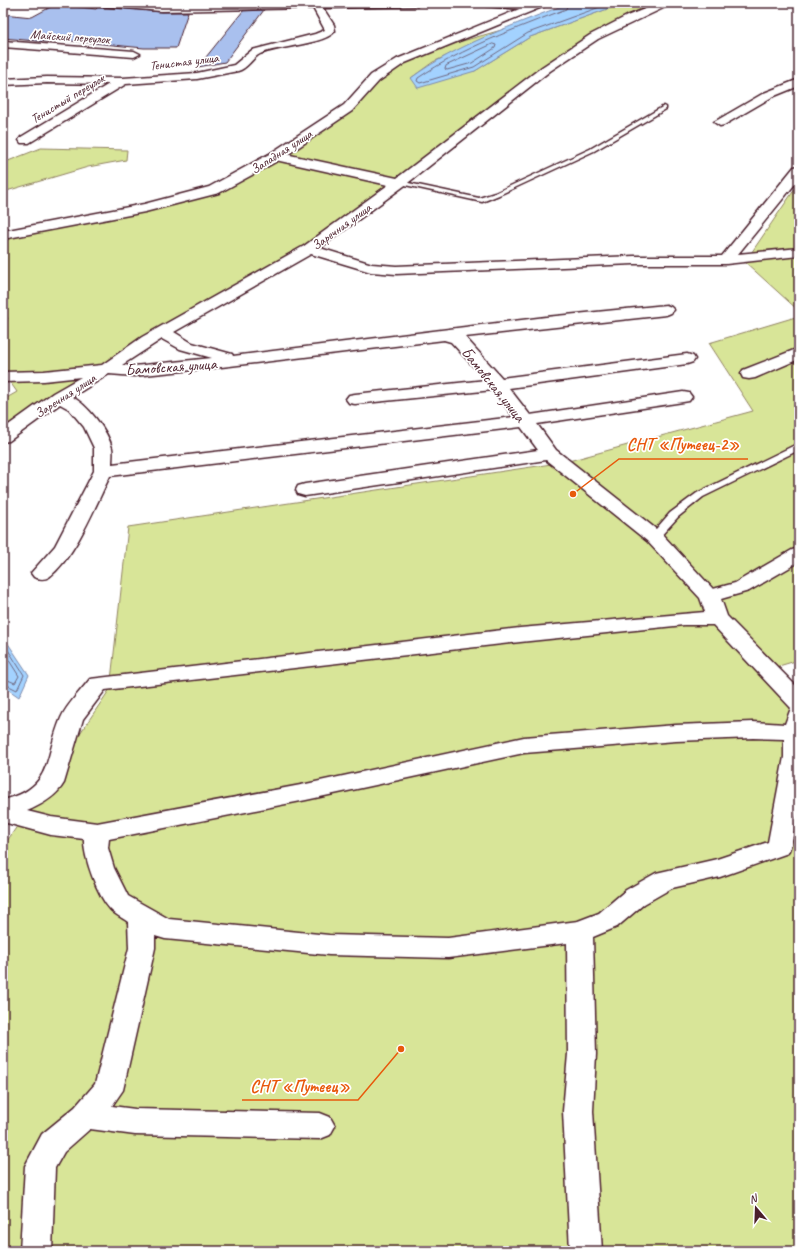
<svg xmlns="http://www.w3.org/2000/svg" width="802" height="1254" font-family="Caveat,sans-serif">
<rect width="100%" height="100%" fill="#fff"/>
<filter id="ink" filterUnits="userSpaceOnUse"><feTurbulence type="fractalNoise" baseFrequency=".025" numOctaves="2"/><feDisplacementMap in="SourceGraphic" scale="8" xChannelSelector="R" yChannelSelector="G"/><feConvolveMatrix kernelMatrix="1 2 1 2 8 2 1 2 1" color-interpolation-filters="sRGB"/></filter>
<g filter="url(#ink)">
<path fill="#d8e598" stroke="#918262" d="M624 3H669L594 37 309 249 162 332 3 437V400L17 392 3 372V327L8 318H3V235L214 190 335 116 375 78 420 53 505 29 433 62 411 78 475 71 530 37Z
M41 148 127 150 126 160 88 167 3 192V163Z
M799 183V311L745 262Z
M799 316V660L762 671 794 709 799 725V1251H3V847L110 689 128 527 565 462 753 411 709 343Z"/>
<path fill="#a3d2ff" stroke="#7f8aaa" d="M569 3H624L530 37 475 71 418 88 411 78C457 44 515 25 569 3Z
M3 636 29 675 19 697 3 686Z"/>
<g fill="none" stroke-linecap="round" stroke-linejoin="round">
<path stroke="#6e6780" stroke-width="1" d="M568 3 566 9C515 29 464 47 418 78L417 81 420 83 474 67 528 33 611 3
M493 44 496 45 495 48 472 63 447 70 445 69 446 66Z
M3 642 24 675 17 690 3 683
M3 651 19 676 15 683 3 678"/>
</g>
<path fill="#a9c0ee" stroke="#4a1f2b" d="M56 4 96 9 99 6 161 12H188L176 48H144L51 39 47 42 3 38V14L32 17Z
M264 10 225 62 198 67 243 11Z"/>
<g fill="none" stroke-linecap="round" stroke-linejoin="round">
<defs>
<path id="service" d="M664 106 666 107V109L594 151 499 195 482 202 396 183 399 181 479 198 495 193 590 149Z
M799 443V450L703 497 678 517 658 539H650L649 537 670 513 697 493Z"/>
<path id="minor" d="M96 3 161 5 422 3 417 6 323 8 334 25 335 31C324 45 277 46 260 54 252 58 247 69 238 71L197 79 126 84 29 143H21L19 140 21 137 109 84 47 83 3 85V79L47 77 123 78 197 73 234 65 252 50 315 34 325 30 313 8 161 11 101 6Z
M481 3 537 5 538 7 533 10 486 6Z
M660 3H674L598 39 550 71 404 186 320 248 372 264 396 266 634 256H722L794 167 799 166V179L738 254 799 248V256L726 264H634L396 274 371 272 311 254 174 332 192 343 232 354 233 356 546 317 666 305 671 307 674 310 671 313 666 315 465 337 502 378 687 354 693 356 695 359 693 362 687 364 509 388 530 415 683 392 689 393 692 397 689 401 683 402 537 424 556 450 661 533 713 589 735 583 792 550 799 548V562L749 591 721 599 727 616 799 689C799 728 802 822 788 853L720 877 672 888 644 904 617 927 593 937 596 1054 593 1111 602 1251H570L563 1111 568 1054 567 943 448 958 329 955 165 939 155 936V948L123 1090 112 1106 135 1109 320 1113 330 1117 335 1126 330 1135 320 1139 135 1135 90 1129 64 1152 55 1168 52 1251H20L25 1166 42 1134 75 1107 95 1084 129 948 128 922C123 918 114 914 110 909 98 896 83 857 84 839L51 835 3 822V800C54 788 44 757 61 718 67 704 81 691 90 679L520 628 705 612 700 598 647 541 546 460 305 496 298 494 296 490 298 486 305 484 538 450 521 427 110 476C95 506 76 556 49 577 44 580 39 579 34 577L31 573 55 546 94 471V448L84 427 69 409 60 404 9 441 3 442V429L53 393 81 377 44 381 3 382V372L44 371 102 365 142 337 304 246 388 185 271 159 270 156 271 153 276 152 397 178 542 67 590 35 627 16ZM162 339 180 349 212 358 134 366 122 365ZM444 340 451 342 486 380 355 394 349 395 346 399 349 403 355 404 493 390 514 417 112 464C112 459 113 453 112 448 108 431 87 404 72 397L109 374 134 376 213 368ZM684 625H713L791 708 785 724 753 722 676 725 524 737 306 784 97 823 51 817 27 811C41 805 56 797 64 783L83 719 105 690 520 642ZM753 738 784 739V757L768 842 717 859 656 873 626 890 599 913 578 921 448 938 329 935 169 919 128 896 114 868 108 848 109 839 306 800 524 753 676 741Z
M3 41 134 51 140 54 134 57 3 47Z
M799 79V86L772 97 724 125 720 126 714 122 764 93Z
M799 348V359L755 378 749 379 743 378 741 374 743 370Z"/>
<path id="secondary" d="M534 3H548L547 5 405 63 379 81 352 111 281 159 219 193 145 212 3 239V231L144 204 209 187 271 153 344 105 371 75 397 59Z"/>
</defs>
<use href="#service" stroke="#4a1f2b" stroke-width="3"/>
<use href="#minor" stroke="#4a1f2b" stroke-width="3"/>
<use href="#secondary" stroke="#4a1f2b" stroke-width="3"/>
<use href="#service" fill="#fff" fill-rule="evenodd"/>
<use href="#minor" fill="#fff" fill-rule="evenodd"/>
<use href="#secondary" fill="#fff" fill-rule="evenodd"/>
</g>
</g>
<g text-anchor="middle" stroke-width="3.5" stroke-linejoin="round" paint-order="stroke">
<g font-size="13" fill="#4a1f2b" stroke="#fff">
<text transform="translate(70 36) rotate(4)" y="5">Майский переулок</text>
<text transform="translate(184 61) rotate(-7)" y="5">Тенистая улица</text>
<text transform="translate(67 98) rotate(-31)" y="5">Тенистый переулок</text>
<text transform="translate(281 151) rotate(-33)" y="5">Западная улица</text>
<text transform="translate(341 226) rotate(-36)" y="5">Заречная улица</text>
<text transform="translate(65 395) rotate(-33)" y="5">Заречная улица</text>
</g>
<g font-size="16" fill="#4a1f2b" stroke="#fff">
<text transform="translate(171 366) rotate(-4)" y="6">Бамовская улица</text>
<text transform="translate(494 384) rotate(51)" y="6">Бамовская улица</text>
</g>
</g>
<path fill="none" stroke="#e8590c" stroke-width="1.5" d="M573 494L619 459H748M401 1049L358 1100H242"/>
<g fill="#e8590c" stroke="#fff" stroke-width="1.5">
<circle cx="573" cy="494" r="4"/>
<circle cx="401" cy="1049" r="4"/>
</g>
<g font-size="17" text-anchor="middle" font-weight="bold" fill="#e8590c" stroke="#fff" stroke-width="3.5" stroke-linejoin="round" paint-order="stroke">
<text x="683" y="450">СНТ «Путеец-2»</text>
<text x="300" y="1092">СНТ «Путеец»</text>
</g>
<rect width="802" height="1254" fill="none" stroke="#fff" stroke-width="16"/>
<rect x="8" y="8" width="786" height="1238" fill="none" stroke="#4a1f2b" stroke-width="1.5" filter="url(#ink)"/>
<g transform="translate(756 1208) rotate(341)" stroke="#ffffff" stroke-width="3" paint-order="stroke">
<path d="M0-3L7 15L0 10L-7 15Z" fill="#4a1f2b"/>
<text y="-6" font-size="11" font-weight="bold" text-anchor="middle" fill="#4a1f2b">N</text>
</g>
</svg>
